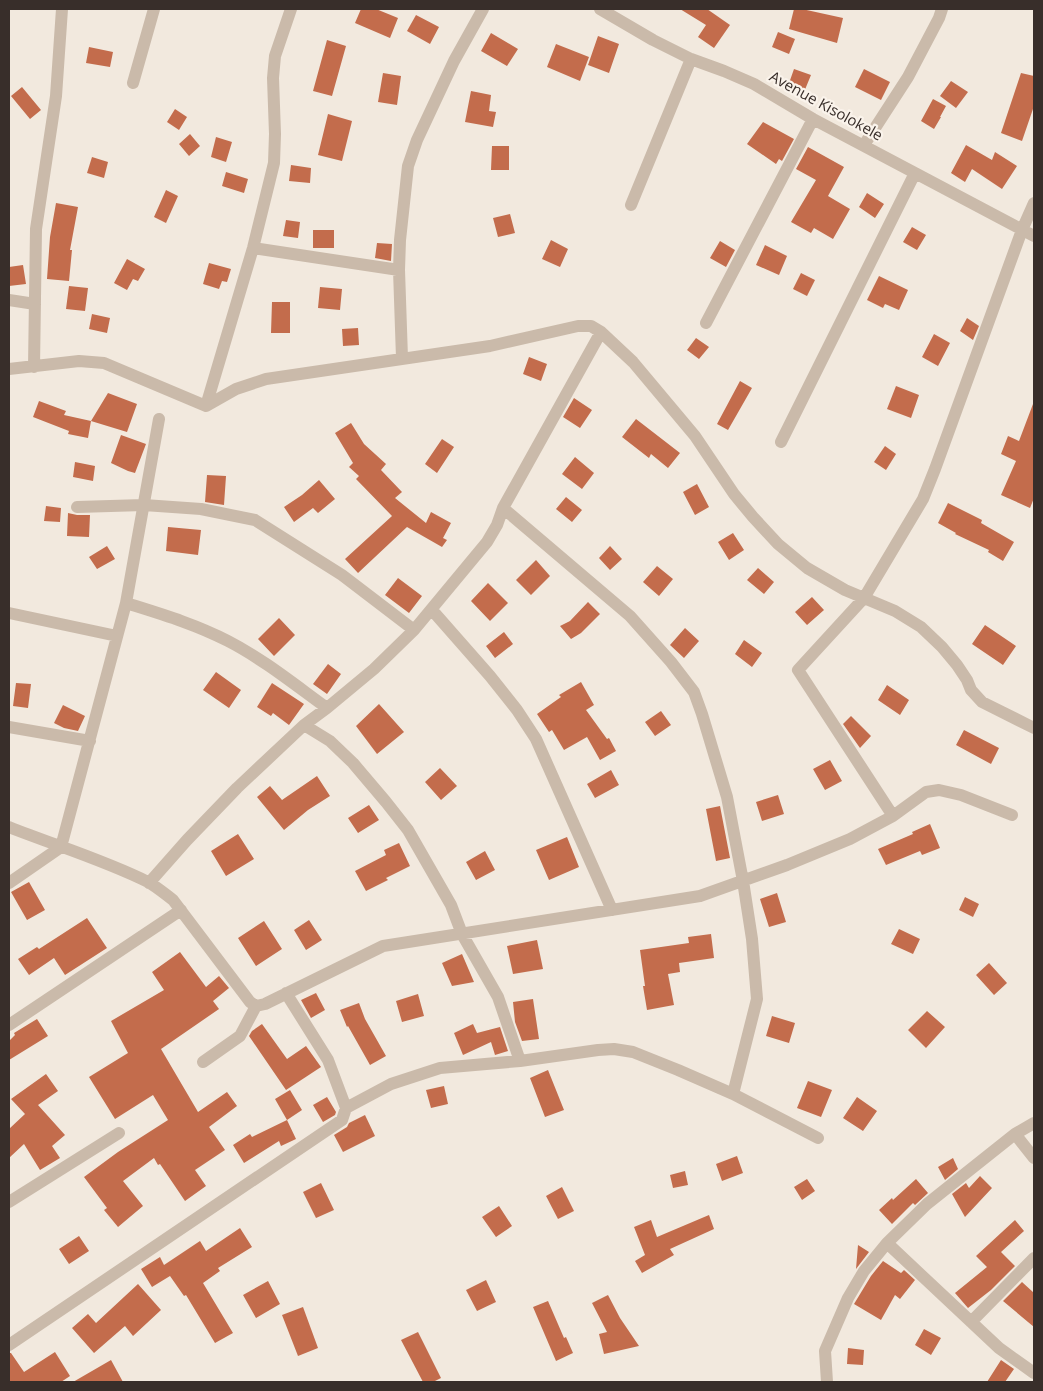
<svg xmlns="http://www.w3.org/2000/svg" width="1043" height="1391" font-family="'Open Sans',sans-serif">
<rect width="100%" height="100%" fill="#f2e9de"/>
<path fill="#c36c4c" d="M361 9H376L398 18 390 38 355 23Z
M680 9H707L730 25 714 48 698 37 706 25Z
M794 9H802L843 18 837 43 789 29Z
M416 15 439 27 430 44 407 31Z
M778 32 795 39 789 54 772 47Z
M491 33 518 49 507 66 481 51Z
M598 36 619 44 609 73 588 65Z
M327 40 346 46 332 96 313 91Z
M556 44 589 57 580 81 547 67Z
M89 47 113 52 110 67 86 63Z
M794 69 811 75 804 92 788 86Z
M864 69 890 82 881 100 855 87Z
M383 73 401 76 397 105 378 102Z
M1021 73 1034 76V106L1022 141 1001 133Z
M951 81 968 92 956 108 940 96Z
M22 87 41 110 30 119 11 96Z
M471 91 491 95 489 111 496 112 493 127 465 122Z
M933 99 946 106 940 117H941L934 129 921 121Z
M175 109 187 117 179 130 167 122Z
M328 114 352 121 342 161 318 155Z
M763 122 794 139 782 161 779 159 776 164 747 144Z
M190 134 200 146 189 156 179 144Z
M216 137 232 142 226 162 211 157Z
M966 145 992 160 995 152 1017 166 1002 189 972 169 965 182 951 173Z
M492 146H509V170H491Z
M808 147 844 167 828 196 850 209 833 239 814 228 811 233 791 222 816 180 796 169Z
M92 157 108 162 104 178 87 173Z
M291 165 311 168 310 183 289 181Z
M226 172 248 179 244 193 222 186Z
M166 190 178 196 166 223 154 217Z
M867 193 884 204 875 218 859 207Z
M56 203 78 207 70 250H72L69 281 47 279 50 237Z
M510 214 515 233 498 237 493 218Z
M286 220 300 222 298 238 283 236Z
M912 227 926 235 917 250 903 242Z
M313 230H334V248H313Z
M551 240 568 249 560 267 542 259Z
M720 241 735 250 726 267 710 258Z
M377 243 392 244 391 261 375 258Z
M765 245 787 256 779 275 756 265Z
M127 259 145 269 138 281 133 279 127 290 114 283Z
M209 263 231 269 227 282 222 281 219 289 203 284Z
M23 265 26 284 9 286V267Z
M801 273 815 280 807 296 793 289Z
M879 276 908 290 899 310 885 304 883 308 867 300Z
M69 286 88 288 85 311 66 309Z
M320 287 342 289 340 310 318 308Z
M272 302H290V333H271Z
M92 314 110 318 107 333 89 329Z
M967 318 979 326 973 340 960 331Z
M358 328 359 345 343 346 342 329Z
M934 334 950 343 938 366 922 357Z
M696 338 709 347 699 359 687 350Z
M529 357 547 364 541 381 523 374Z
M740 381 752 388 728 430 717 424Z
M896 386 919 395 911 418 887 409Z
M108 393 137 404 127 432 91 421Z
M574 398 592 410 580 428 563 417Z
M39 401 66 411 64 415 91 421 88 438 68 434 69 431 33 417Z
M1033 404 1034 498 1030 508 1001 495 1016 461 1001 454 1008 436 1019 441Z
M636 419 680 453 668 468 651 454 649 458 622 437Z
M351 423 364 444 386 464 381 470 402 492 395 498 426 523 431 512 451 523 443 538 447 540 442 547 407 527 358 573 345 559 392 516 356 479 359 476 349 467 353 463 335 433Z
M121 435 146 444 135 473 128 471 111 463Z
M442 439 454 447 437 473 425 464Z
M885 446 896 454 886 470 874 462Z
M575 457 594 473 582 489 562 474Z
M75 462 95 466 93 481 73 477Z
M207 475 226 476 224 505 205 502Z
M319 480 335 499 318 513 313 508 294 522 284 507 302 495Z
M697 484 709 507 695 515 683 492Z
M566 497 582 510 572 522 556 509Z
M948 503 982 520 981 523 1014 542 1003 561 988 552 989 550 955 534 956 533 938 523Z
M46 506 61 508 60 522 44 521Z
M68 513 77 515H90L89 537 67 536Z
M168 527 201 530 198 555 166 551Z
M733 533 744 550 729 560 718 542Z
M107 546 115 559 97 569 89 557Z
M610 546 622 559 610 570 599 558Z
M536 560 550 576 531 595 516 580Z
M657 566 673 579 659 596 643 582Z
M758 568 774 582 764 594 747 580Z
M398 578 422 596 409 613 385 595Z
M488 583 508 603 490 621 471 601Z
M812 597 824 610 807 625 795 612Z
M588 602 600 614 581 633 571 639 560 626 570 621Z
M279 618 295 635 274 656 258 639Z
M985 625 1016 646 1003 665 972 644Z
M685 628 699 641 684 658 670 645Z
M504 632 513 644 495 658 486 646Z
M744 640 762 653 752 667 735 654Z
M328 664 341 674 327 694 313 684Z
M216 672 241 690 229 708 203 690Z
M581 682 594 705 586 710 607 739 609 738 616 751 600 760 587 737 564 750 552 730 549 732 537 714 561 697 559 695Z
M16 683 31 684 28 708 13 706Z
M272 683 304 704 289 725 273 713 271 716 257 707Z
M887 685 909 700 900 715 878 700Z
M379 704 404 732 377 754 356 726Z
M63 705 85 716 78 731 64 728 54 723Z
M661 711 671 725 655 736 645 722Z
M851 716 871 736 860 748 843 724Z
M964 730 999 748 991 764 956 745Z
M830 760 842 781 825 790 813 769Z
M440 768 457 786 441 800 425 782Z
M611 770 619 785 595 798 587 784Z
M317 776 330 796 308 810 284 830 257 797 270 786 282 800Z
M778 795 784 814 762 821 756 802Z
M369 805 379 820 358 833 348 818Z
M720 806 730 858 716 861 706 809Z
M930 824 940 848 922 855 920 851 886 865 878 849 913 834 912 832Z
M238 834 254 859 226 876 211 851Z
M567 837 579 867 549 880 536 850Z
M399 843 410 866 386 878 388 880 366 891 355 871 386 855 384 850Z
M485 851 495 870 476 880 466 862Z
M29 882 45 910 27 920 11 892Z
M777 893 786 922 769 927 760 899Z
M965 897 979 904 973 917 959 910Z
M87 918 107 948 65 975 54 958 29 975 18 959 37 947 39 949Z
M309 920 322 940 306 950 294 930Z
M264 921 282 949 256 966 238 938Z
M899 929 920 939 913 954 891 944Z
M711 934 714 958 679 963 680 972 668 974 674 1005 647 1010 643 986H645L640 950 689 943 688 937Z
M537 940 543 969 513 974 507 946Z
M180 952 206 987 219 976 229 988 213 1001 219 1009 161 1049 198 1112 227 1092 237 1106 209 1127 225 1150 195 1170 206 1186 185 1201 160 1164 158 1165 154 1158 123 1181 143 1206 118 1227 104 1210 107 1208 84 1177 118 1152 168 1120 153 1095 115 1119 89 1077 128 1053 111 1021 164 990 152 972Z
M462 954 474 982 452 986 442 963Z
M989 963 1007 983 994 995 976 975Z
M316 993 325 1010 311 1018 301 1000Z
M418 994 424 1016 402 1022 396 1001Z
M533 999 539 1039 522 1041 515 1022 513 1002Z
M359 1003 365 1019 386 1056 370 1065 348 1026 347 1027 340 1010Z
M927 1011 945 1027 926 1048 908 1030Z
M772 1016 795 1023 789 1043 766 1036Z
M37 1019 48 1036 9 1060V1041L15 1035 14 1033Z
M262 1024 287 1059 306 1046 321 1067 286 1090 249 1036 252 1031Z
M473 1024 477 1033 500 1027 508 1051 495 1055 491 1042 463 1055 454 1033Z
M548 1070 564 1110 545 1117 530 1078Z
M46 1074 58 1091 38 1105 65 1135 52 1146 60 1158 40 1170 24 1144 9 1158V1129L25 1114 11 1099Z
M808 1081 832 1090 821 1117 797 1108Z
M444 1086 448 1104 431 1108 426 1090Z
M290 1090 302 1110 287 1120 275 1099Z
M327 1097 336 1112 335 1115 323 1122 313 1105Z
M857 1097 877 1111 863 1131 843 1118Z
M365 1115 375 1136 343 1152 334 1135 347 1127 349 1123Z
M287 1120 296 1139 281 1146 279 1141 244 1163 233 1145 250 1134 252 1137Z
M737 1156 743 1173 722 1181 716 1164Z
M953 1158 958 1169 945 1180 938 1167Z
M685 1171 688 1185 673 1188 670 1175Z
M980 1176 992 1188 965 1217 952 1194 966 1183 969 1188Z
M807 1179 815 1191 802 1200 794 1187Z
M916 1179 928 1193 915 1205 913 1203 892 1224 879 1210 892 1198 893 1200Z
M321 1183 334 1210 316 1218 303 1192Z
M562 1187 574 1211 558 1219 546 1196Z
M499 1206 512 1226 496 1237 482 1217Z
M709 1215 714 1229 670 1249 674 1255 642 1273 635 1261 645 1255 634 1227 651 1220 657 1237Z
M1015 1220 1024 1231 1001 1252 1015 1266 991 1290 968 1308 955 1293 987 1267 976 1256Z
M240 1228 252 1247 218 1268 220 1271 203 1283 233 1333 215 1343 186 1295 184 1296 170 1276 152 1287 141 1269 160 1257 164 1265 200 1241 206 1251Z
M79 1236 89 1251 69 1264 59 1249Z
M858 1245 869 1252 856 1269Z
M883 1261 901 1273 904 1270 915 1280 900 1299 895 1295 881 1320 854 1304 871 1276Z
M486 1280 496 1302 477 1311 466 1290Z
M268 1281 280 1304 256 1318 243 1295Z
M1022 1282 1034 1293V1327L1003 1301Z
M138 1284 161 1310 133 1336 125 1326 94 1353 72 1328 88 1314 96 1323Z
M608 1295 620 1318 639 1346 604 1354 599 1334 607 1332 592 1303Z
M548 1301 564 1338 566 1337 573 1353 556 1361 533 1307Z
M303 1307 318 1348 298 1356 282 1315Z
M924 1329 941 1338 931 1355 915 1345Z
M418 1332 441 1378 433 1382H423L401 1340Z
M848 1348 864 1350 863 1365 847 1364Z
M55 1352 70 1376 61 1382H9V1353H11L24 1372Z
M111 1360 123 1382H73Z
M1001 1360 1014 1369 1005 1382H987Z"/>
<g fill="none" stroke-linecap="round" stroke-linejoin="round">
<path stroke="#cabaaa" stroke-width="12" d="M600 9 653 40 691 59 724 71 754 84 813 119 1034 236
M133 83 154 9
M864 145 908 77 939 18 942 9
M631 205 691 59
M253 248 399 270
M9 300 35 304
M706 323 813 119
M402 358 399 270 400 240 408 166 417 140 454 61 483 9
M34 367 36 229 56 96 62 9
M9 369 79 361 104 363 206 406 236 389 266 379 490 346 578 326H591L601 332 633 362 695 436 734 494 753 517 778 544 807 568 845 590 895 611 921 627 942 647 957 665 967 680 971 690 982 702 1034 728
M206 406 253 248 274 163 275 134 273 78 275 56 291 9
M781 442 915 173
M77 507 144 505 201 509 255 520 342 575 414 630
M503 508 630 616 671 662 694 692 702 714 727 797 743 881 752 939 757 999 733 1094
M126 603C161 614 195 624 228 641 263 659 295 685 327 708
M432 610 490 676 517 710 536 739 612 910
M9 613 117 636
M304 725 330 741 353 763 386 802 408 830 451 905 462 934 498 997 520 1061
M9 727 90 741
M893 816 798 670 864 598 923 499 935 469 1022 230 1034 203
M9 827C54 845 104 860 148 882 157 887 165 894 173 900L250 1002 256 1006 265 1004 383 946 700 896 787 865 850 839 893 816 926 792 939 790 961 795 1012 815
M9 883 61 847 126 603 159 419
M149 883 187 840 237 788 304 725 327 708 374 669 414 630 487 542 497 525 503 508 601 332
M9 1025 181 910
M203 1062 240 1036 256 1006
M346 1108 391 1084 440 1068 520 1061 598 1050 614 1049 633 1052 678 1070 733 1094 818 1138
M1015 1134 1034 1158
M9 1202 119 1133
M887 1243 999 1348 1034 1373
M971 1322 1034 1258
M9 1345 342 1120 346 1108 328 1060 286 993
M827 1382 825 1351 848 1298 864 1271 887 1243 927 1204 1015 1134 1034 1123"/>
</g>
<g text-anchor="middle" stroke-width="4.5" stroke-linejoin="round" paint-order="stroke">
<g font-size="15" fill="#382e2a" stroke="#faf3eb">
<text transform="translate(826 106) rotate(29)" y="5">Avenue Kisolokele</text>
</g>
</g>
<rect width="1043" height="1391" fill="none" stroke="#382e2a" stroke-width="20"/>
</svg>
